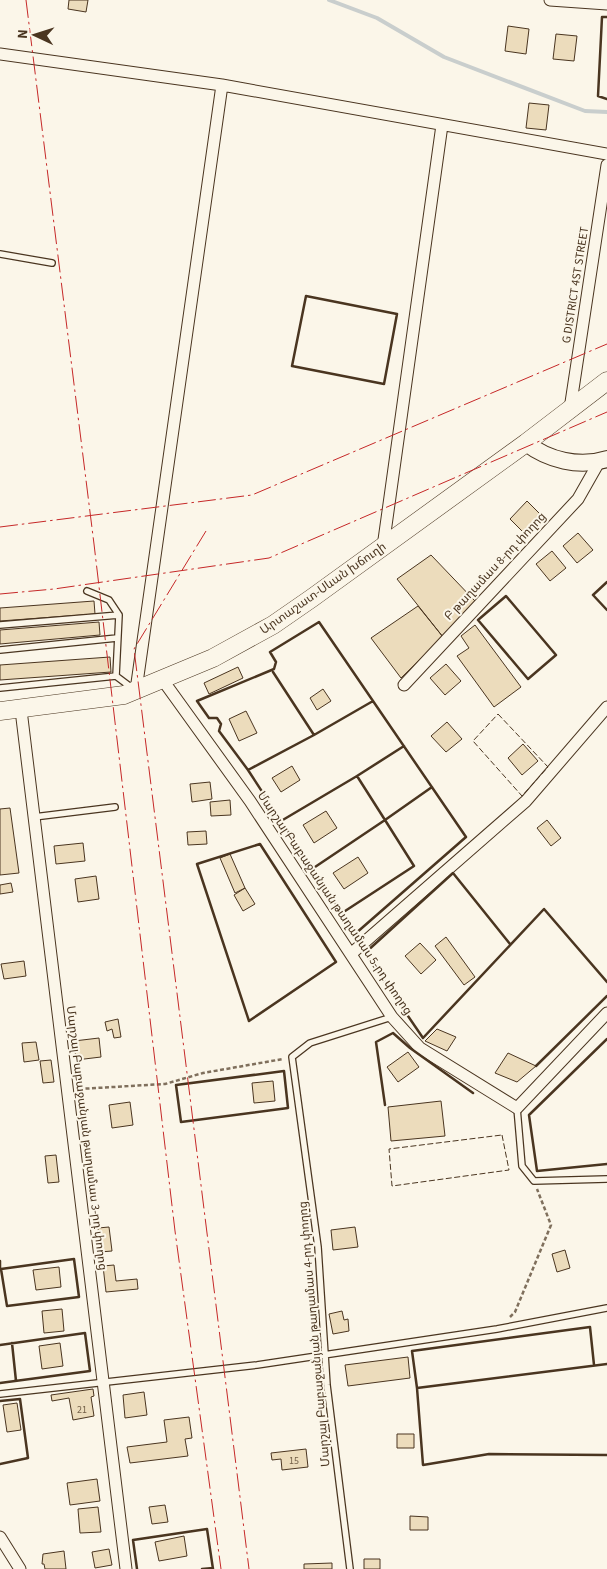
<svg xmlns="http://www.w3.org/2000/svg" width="607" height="1569" font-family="'Source Sans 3','Noto Sans Armenian',sans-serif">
<rect width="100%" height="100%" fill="#fbf6e9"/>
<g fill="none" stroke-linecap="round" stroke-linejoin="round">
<path stroke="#c9cecd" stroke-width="4" d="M329 0 377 18 444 57 585 111 607 112"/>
</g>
<path fill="#ecdcbc" stroke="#4a3520" d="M69 0H88L86 12 68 9Z
M508 26 529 29 526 54 505 51Z
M556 34 577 36 574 61 553 59Z
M529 103 549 105 546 130 526 128Z
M527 501 541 515 524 533 510 519Z
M578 533 593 550 577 563 563 546Z
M552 551 566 568 550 581 536 564Z
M431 555 475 601 443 637 397 579Z
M94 601 95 614 0 621V608Z
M418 606 443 637 401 678 371 638Z
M99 622 100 635 0 644V630Z
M475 625 521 687 494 707 457 656 469 648 461 636Z
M110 657 111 672 0 680V665Z
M446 664 461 681 445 695 430 678Z
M238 667 243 678 209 694 204 683Z
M323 689 331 701 317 710 310 698Z
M246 711 257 733 239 741 229 719Z
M447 722 462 739 446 752 431 736Z
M523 744 538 761 522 775 508 758Z
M292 766 300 780 281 792 272 778Z
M210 782 212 799 192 802 190 784Z
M230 800 231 815 211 816 210 802Z
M10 808 19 873 0 875V809Z
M326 811 337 828 314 843 303 825Z
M547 820 561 838 551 846 537 828Z
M206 831 207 844 188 845 187 832Z
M83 843 85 861 56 864 54 846Z
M230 854 245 888 235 893 220 858Z
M358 857 368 873 344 889 333 873Z
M96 876 99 899 78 902 75 879Z
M11 883 13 892 0 894V885Z
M245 888 255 904 243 911 234 895Z
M446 937 475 977 464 985 435 946Z
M420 943 436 960 421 974 405 956Z
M24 961 26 976 4 979 1 964Z
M118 1019 121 1037 114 1038 112 1029 107 1031 105 1022Z
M437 1029 456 1037 447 1051 425 1041Z
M99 1038 101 1057 76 1060 74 1041Z
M36 1042 39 1060 24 1062 22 1043Z
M408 1052 419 1067 398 1082 387 1067Z
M508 1053 536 1066 517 1082 495 1073Z
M51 1060 54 1082 43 1083 40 1061Z
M273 1081 275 1101 254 1103 252 1083Z
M441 1101 445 1136 391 1141 388 1107Z
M130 1102 133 1125 112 1128 109 1105Z
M56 1155 59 1182 48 1183 45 1156Z
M109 1227 112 1251 100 1252 98 1228Z
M355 1227 358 1247 333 1250 331 1230Z
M565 1250 570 1268 557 1272 552 1254Z
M114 1265 116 1281 137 1279 138 1289 106 1292 103 1266Z
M59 1267 61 1287 36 1290 33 1270Z
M62 1309 64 1331 44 1333 42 1311Z
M342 1311 344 1320 348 1319 349 1331 333 1334 329 1314Z
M60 1343 63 1366 42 1369 39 1346Z
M408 1357 410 1378 348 1386 345 1365Z
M93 1389 94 1396 91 1397 94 1416 73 1420 69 1398 52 1401 51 1395Z
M144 1392 147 1415 125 1418 123 1395Z
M17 1403 21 1430 7 1432 3 1405Z
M189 1417 192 1438 185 1439 188 1456 130 1463 127 1447 167 1442 164 1420Z
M397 1434H414V1448H397Z
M306 1449 308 1467 282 1470 281 1459 272 1460 271 1453Z
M97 1479 100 1501 70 1505 67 1483Z
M165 1505 168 1522 152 1524 149 1507Z
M98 1507 101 1532 80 1533 78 1509Z
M410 1516 428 1517V1530H410Z
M184 1536 187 1556 159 1561 155 1542Z
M109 1549 112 1565 95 1568 92 1552Z
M64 1551 66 1569H45L44 1564H42L43 1554Z
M364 1559H380V1569H364Z
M332 1563V1569H304V1564Z"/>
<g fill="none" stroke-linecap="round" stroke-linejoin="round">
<defs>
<path id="lane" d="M0 254 52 263
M87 591 109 600 119 615 116 676 132 688
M0 625 119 615
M0 650 117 638
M0 688 116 676
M34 817 115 807
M517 1108 522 1166 534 1181 607 1179
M0 1394 257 1365 497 1329 607 1308
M350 1569 327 1385 318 1247 292 1057 310 1043 392 1017"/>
<path id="street" d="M550 0 607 4
M0 54 222 85 607 154
M570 409 607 165
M383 547 442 125
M162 679 250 801 392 1017 420 1048 517 1108 607 1013
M404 685 578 499 599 462
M136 690 222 85
M21 710 126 1569
M352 953 526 801 607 707
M0 1537 20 1569"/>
<path id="secondary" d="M526 443C548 460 579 468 607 459"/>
<path id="primary" d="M0 711 124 695 213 658 273 625 312 598 526 443 607 381"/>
</defs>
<use href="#lane" stroke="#4a3520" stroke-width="8"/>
<use href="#street" stroke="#4a3520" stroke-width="13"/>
<use href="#secondary" stroke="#4a3520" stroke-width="18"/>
<use href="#primary" stroke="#4a3520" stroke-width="19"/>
<path stroke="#7f6f5c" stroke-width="2.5" stroke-dasharray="4 2.5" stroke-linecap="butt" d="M79 1089 165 1084 203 1073 283 1059
M510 1317 515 1312 551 1225 537 1189"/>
<use href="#lane" stroke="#fbf6e9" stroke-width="5.5"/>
<use href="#street" stroke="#fbf6e9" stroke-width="11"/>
<use href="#secondary" stroke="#fbf6e9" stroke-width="16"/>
<use href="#primary" stroke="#fbf6e9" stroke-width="18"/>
<path stroke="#4a3520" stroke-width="1" stroke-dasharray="6 2.5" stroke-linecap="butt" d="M498 714 548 767 522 796 473 741Z
M502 1135 509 1170 392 1186 389 1149Z"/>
<path stroke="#4a3520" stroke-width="2.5" d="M607 17H602L598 96 607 99
M306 296 397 314 384 384 292 366Z
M607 582 593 595 607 610
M506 596 556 655 528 679 478 620Z
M314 735 373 701
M248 770 355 934 466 837 319 622 270 652 276 662 274 669 197 701 209 718H217L221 724 219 731 248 770 314 735 273 672
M357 776 404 746
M281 821 357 776 385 820 432 787
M260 844 336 962 249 1021 197 864Z
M312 869 385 820 414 866 342 913
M510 944 453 873 365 953 423 1038 544 909 607 982
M607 1039 529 1115 537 1171 607 1164
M536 1066 607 996
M284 1071 288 1108 181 1122 176 1085Z
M385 1105 376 1042 393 1033 410 1048 473 1093
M74 1259 79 1297 7 1306 1 1269Z
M0 1261V1269
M12 1343 16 1381
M0 1345 85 1333 90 1371 0 1383
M607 1364 417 1388 423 1465 489 1454 607 1455
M417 1388 412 1351 590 1327 594 1365
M0 1401 20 1399 28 1458 0 1464
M137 1569 133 1540 207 1529 213 1569
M202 1569 213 1568"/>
<path stroke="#c62828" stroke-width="1" stroke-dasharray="18 4 2.5 4" stroke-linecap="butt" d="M26 0 94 544 175 1231 221 1569
M0 527 252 495 607 344
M206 531 134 649 249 1569
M0 594 54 589 269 558 607 412"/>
</g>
<g text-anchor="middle" stroke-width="4" stroke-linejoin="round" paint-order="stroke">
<g font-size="10" fill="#725f47">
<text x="82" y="1413">21</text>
<text x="294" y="1464">15</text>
</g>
<g font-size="12" fill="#4a3520" stroke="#fbf6e9">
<text transform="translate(575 285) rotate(-81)" y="4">G DISTRICT 4ST STREET</text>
<text transform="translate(495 566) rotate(-47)" y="4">Բ թաղամաս 8-րդ փողոց</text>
<text transform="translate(323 588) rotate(-35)" y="4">Արտաշատ-Սևան խճուղի</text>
<text transform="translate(335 903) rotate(56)" y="4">Մարշալ Բաբաջանյան թաղամաս 5-րդ փողոց</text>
<text transform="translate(87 1138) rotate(83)" y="4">Մարշալ Բաբաջանյան թաղամաս 3-րդ փողոց</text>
<text transform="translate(314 1334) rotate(-95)" y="4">Մարշալ Բաբաջանյան թաղամաս 4-րդ փողոց</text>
</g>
</g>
<g transform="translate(35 35) rotate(274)" stroke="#fbf6e9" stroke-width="4" paint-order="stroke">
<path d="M0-4L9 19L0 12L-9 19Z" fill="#4a3520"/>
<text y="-8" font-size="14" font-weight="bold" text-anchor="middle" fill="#4a3520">N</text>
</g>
</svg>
